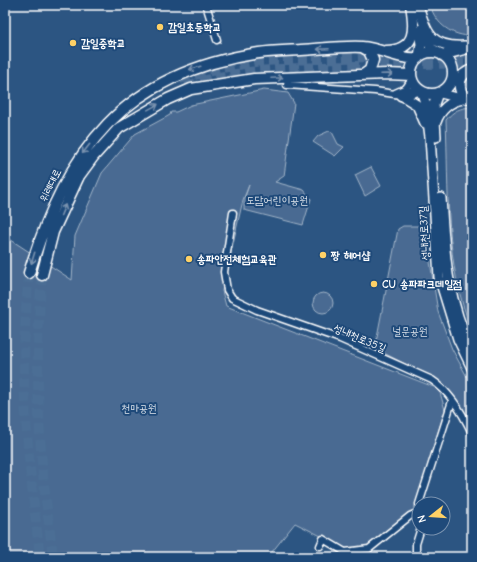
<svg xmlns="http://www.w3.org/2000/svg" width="477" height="562" font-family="'Comic Neue','Poor Story',sans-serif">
<rect width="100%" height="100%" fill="#2c5582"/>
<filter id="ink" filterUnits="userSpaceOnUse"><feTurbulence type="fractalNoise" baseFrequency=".025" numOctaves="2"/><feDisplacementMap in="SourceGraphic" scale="8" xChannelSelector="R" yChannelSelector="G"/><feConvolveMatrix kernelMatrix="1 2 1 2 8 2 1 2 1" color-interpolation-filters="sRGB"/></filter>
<g filter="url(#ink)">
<path fill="#486b92" stroke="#a4b5c8" d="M430 5H472V36C452 36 436 25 430 5Z
M264 90 288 93 294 103 284 176 275 182 304 190 311 199 303 225 244 210V200L249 185 243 200 222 291 226 306 439 389 445 410 414 509 406 518 369 547 347 549 295 523 268 557H5V236L72 280 75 236 102 173 135 134 170 115 171 112H176L191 105Z
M472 107V330C444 265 449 189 446 120 454 110 460 108 472 107Z
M329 131 332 132 338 144 344 147 335 156 313 142 318 136Z
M371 167 381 186 365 196 355 175Z
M403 226H423L425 230 438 312 452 349 472 386V428L444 384 380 351 376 342 398 229Z
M313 303a10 10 0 1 1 20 0a10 10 0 1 1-20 0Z"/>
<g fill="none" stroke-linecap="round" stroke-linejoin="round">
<path stroke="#4c6e95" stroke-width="10" stroke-dasharray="10 5" stroke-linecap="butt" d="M410 55 472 53
M180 79 222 68 260 61 394 56
M186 86C230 71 275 69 320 67 371 65 421 64 472 63
M29 273C26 306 24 339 24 373 25 434 33 496 40 557
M42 275C36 341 37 408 43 475 46 503 50 530 53 557"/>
<defs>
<path id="minor" d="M206 5 217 40
M287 85 375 91 401 95
M395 93 406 88 412 79
M233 213 224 272 227 290 232 298 257 310 340 339 432 380C450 392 463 414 472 433
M419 504 452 401
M320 546 323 539 345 552 369 549 410 516 417 513
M416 557V544L421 528"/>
<path id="tertiary" d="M439 93 463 99H472"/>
<path id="secondary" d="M418 5C426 34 432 48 465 46
M422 29 431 48 439 53
M419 31 421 44 419 57
M421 91 426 105 430 137 439 277 458 339 472 368
M401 95 417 105 425 123
M436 122C440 110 450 101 463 99
M436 137 434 104 438 93
M441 198C445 257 446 296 472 352"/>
<path id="primary" d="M362 47 369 51 373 60 370 70 363 75
M386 51C417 50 415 28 411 5
M411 73a21 21 0 1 1 42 0a21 21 0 1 1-42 0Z
M442 55 472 47
M401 95 419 90
M463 96C457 85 459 74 472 70
M29 273C67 149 124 73 259 53 273 51 287 51 301 50 321 49 342 46 362 47 381 48 398 60 418 58
M42 275 53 232 79 176 93 157 119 128 168 99 191 89 254 79 387 74 411 75"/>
</defs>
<use href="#minor" stroke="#fff" stroke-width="9"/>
<use href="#tertiary" stroke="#fff" stroke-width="11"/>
<use href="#secondary" stroke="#fff" stroke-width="12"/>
<use href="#primary" stroke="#fff" stroke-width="13"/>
<use href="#minor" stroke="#1f4a7a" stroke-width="6"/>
<use href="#tertiary" stroke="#1f4a7a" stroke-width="8"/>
<use href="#secondary" stroke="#1f4a7a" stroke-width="9"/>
<use href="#primary" stroke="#1f4a7a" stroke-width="10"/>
</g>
<defs><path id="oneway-shaft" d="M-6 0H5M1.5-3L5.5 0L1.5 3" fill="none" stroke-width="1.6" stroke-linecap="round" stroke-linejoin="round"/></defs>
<g stroke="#7992af">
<use href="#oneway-shaft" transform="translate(323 49) rotate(177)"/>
<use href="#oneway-shaft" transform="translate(195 68) rotate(164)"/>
<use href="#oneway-shaft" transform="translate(387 74) rotate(-2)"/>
<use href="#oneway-shaft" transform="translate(277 78) rotate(-3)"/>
<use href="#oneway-shaft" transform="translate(153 107) rotate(-29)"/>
<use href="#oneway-shaft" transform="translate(86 149) rotate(128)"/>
<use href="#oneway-shaft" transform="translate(63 210) rotate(-67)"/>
<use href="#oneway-shaft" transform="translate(33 258) rotate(107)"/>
</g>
</g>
<g fill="#ffd166" stroke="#1f4a7a" stroke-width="1.5">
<circle cx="160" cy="27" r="4"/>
<circle cx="73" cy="43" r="4"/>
<circle cx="323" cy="255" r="4"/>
<circle cx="189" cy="259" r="4"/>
<circle cx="374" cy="284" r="4"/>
</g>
<g text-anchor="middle" stroke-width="4" stroke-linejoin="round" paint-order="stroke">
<g font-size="11" font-weight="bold" fill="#fff" stroke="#1f4a7a" text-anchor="start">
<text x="168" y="31">감일초등학교</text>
<text x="81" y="47">감일중학교</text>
<text x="331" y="259">짱 헤어샵</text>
<text x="197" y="263">송파안전체험교육관</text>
<text x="382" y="288">CU 송파파크데일점</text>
</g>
<g font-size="11" fill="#fff" stroke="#1f4a7a">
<text transform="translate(50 185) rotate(-63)" y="4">위례대로</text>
<text transform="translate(424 233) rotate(-93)" y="4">성내천로37길</text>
<text transform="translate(360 338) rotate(23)" y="4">성내천로35길</text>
</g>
<g font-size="11" fill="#dae1e9" stroke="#1f4a7a">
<text x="277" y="204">도담어린이공원</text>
<text x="410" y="335">널문공원</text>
<text x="139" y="412">천마공원</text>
</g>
</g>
<rect width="477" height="562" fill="none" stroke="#1f4a7a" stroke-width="20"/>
<rect x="10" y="10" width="457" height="542" fill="none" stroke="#fff" stroke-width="1.5" filter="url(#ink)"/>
<g transform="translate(431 516) rotate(253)"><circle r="19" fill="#1f4a7a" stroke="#7992af"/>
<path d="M0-3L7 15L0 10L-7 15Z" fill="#ffd166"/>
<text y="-6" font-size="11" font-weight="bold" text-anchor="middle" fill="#ffffff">N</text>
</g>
</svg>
